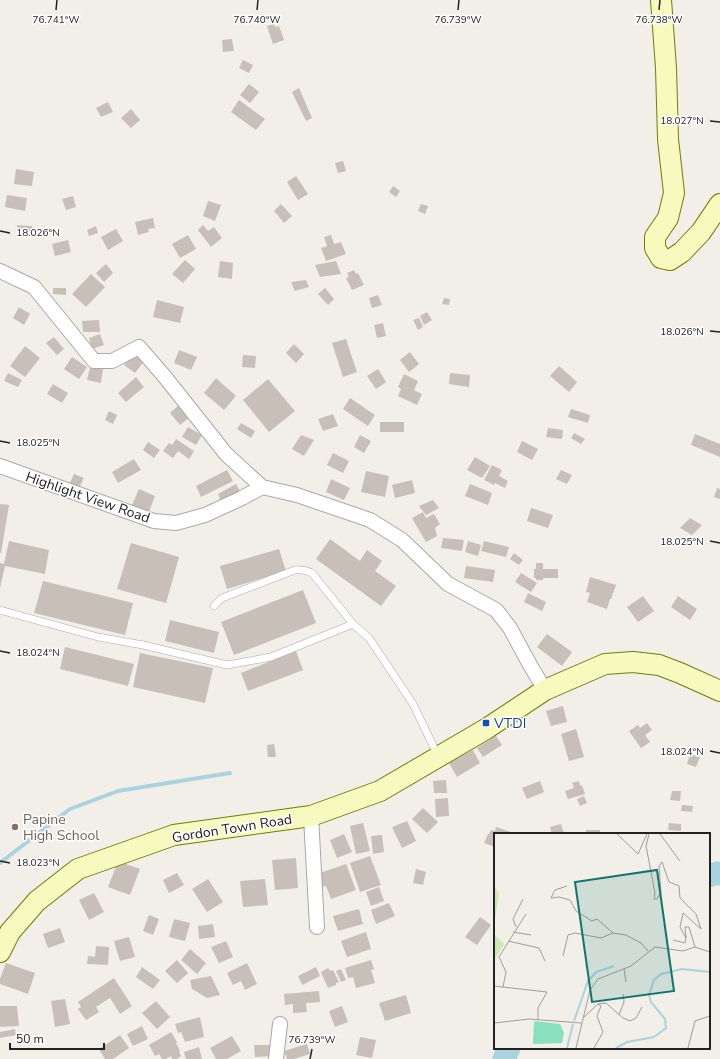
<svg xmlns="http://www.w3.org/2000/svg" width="720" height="1059" font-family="'Nunito Sans',sans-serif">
<rect width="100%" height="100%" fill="#f2efe9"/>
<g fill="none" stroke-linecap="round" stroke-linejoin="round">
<path stroke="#aad3df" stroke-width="4" d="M0 863 70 809 118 791 230 773"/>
<path stroke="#aad3df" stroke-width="23" d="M709 876 717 873 720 874
M504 1059 509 1048"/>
</g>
<path fill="#c7bfb8" d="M274 24 275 27 279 26 284 40 273 44 267 26Z
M232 39 234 51 223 52 222 40Z
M243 60 253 65 249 73 239 68Z
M249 84 259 92 250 103 240 95Z
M299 88 312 118 306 121 292 92Z
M239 100 265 119 256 130 231 112Z
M108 102 113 112 101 117 96 108Z
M131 109 140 120 131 128 121 118Z
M343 161 346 171 338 173 335 163Z
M16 169 34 172 32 186 14 184Z
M296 176 308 194 298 200 287 182Z
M393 186 400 191 396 197 389 192Z
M7 195 27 198 25 211 5 207Z
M73 196 76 207 66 210 62 199Z
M208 201 221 205 215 221 203 216Z
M281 204 292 216 284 223 274 211Z
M421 204 428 206 425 214 418 211Z
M153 218 155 228 148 229 149 232 138 235 135 222Z
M17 225 32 226V232H18Z
M203 225 208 231 214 227 222 238 211 247 198 230Z
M96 226 98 233 89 236 87 230Z
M116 229 123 241 108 250 101 237Z
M188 235 196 249 180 258 172 244Z
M331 235 334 244 341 242 346 254 326 261 321 248 327 246 324 237Z
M68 240 71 252 55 256 52 244Z
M185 260 195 269 183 283 172 274Z
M220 261 233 263 232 279 218 277Z
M336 261 341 274 320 277 315 265Z
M106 264 113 273 104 282 96 273Z
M354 270 356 274 358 273 364 285 352 290 346 278 349 277 347 273Z
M91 274 105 287 86 307 72 294Z
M306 280 309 287 295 291 291 282Z
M53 288H66V295L53 294Z
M325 288 334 299 328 305 318 294Z
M378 295 382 305 372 308 369 298Z
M444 298 450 299 449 305 442 304Z
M157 300 184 307 180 323 153 317Z
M19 307 30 314 24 325 13 318Z
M427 312 432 320 424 325 420 316Z
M419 318 423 327 418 330 413 320Z
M99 320 100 332H83L82 321Z
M383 323 386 336 377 338 374 325Z
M100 334 104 345 92 349 89 338Z
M54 337 64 349 57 355 46 343Z
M346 339 357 372 343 377 332 343Z
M294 344 304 354 296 363 286 353Z
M25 346 40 358 25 377 10 366Z
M179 350 197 357 191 370 174 363Z
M410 352 419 364 409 372 400 360Z
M132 354 144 361 135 373 124 365Z
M243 355 256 356 255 368 242 367Z
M72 357 87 367 79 379 64 369Z
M559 366 577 382 569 392 550 376Z
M90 367 103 369 101 383 87 380Z
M378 369 386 382 376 389 367 376Z
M8 373 22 380 18 387 4 381Z
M450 373 470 375 469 387 449 384Z
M404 374 418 381 414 390 422 394 417 405 398 396 401 389 398 387Z
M136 377 144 387 126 402 118 393Z
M216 378 236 396 224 410 204 393Z
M268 379 295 411 269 432 243 400Z
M53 384 68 393 62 403 47 394Z
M350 398 375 415 368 426 343 409Z
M179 405 190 417 180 425 170 413Z
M571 409 590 415 588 423 568 417Z
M109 411 117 415 113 424 105 420Z
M333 414 338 426 323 431 318 419Z
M380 422H404V432H380Z
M241 423 255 431 251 438 237 429Z
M188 427 202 435 196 445 182 437Z
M548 428 563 430 562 439 546 437Z
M574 433 585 439 581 444 571 438Z
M695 434 720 444V457L691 445Z
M301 435 314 440 304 456 292 449Z
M360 435 371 441 364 453 354 447Z
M176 439 194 451 189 459 178 451 173 458 163 451 169 443 172 445Z
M522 441 538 449 532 460 517 452Z
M148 442 160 450 154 458 143 450Z
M333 453 349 461 343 473 327 465Z
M475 457 490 466 482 478 467 470Z
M134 459 141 470 118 483 112 472Z
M492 465 502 470 499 476 508 481 505 488 495 483 494 485 484 480Z
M227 470 233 481 201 497 196 486Z
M561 470 572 475 567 484 556 479Z
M366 471 389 476 385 497 361 492Z
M74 474 84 478 79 488 70 483Z
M331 479 350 488 344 500 326 492Z
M412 480 415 493 395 498 392 485Z
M236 484 240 491 221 501 218 494Z
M470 484 492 493 488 505 465 496Z
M717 488 720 489V499L714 497Z
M139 489 155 496 149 512 132 505Z
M433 500 439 508 426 515 419 506Z
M0 504 9 505 1 553H0Z
M531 508 553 515 548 528 527 521Z
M423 512 426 518 434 514 440 524 435 528 437 536 426 542 412 518Z
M690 518 702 525 692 535 680 528Z
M443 538 464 540 462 551 441 548Z
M330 539 360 561 367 550 382 561 375 571 396 586 381 606 316 559Z
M9 541 49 550 45 574 5 566 0 588V563L4 564Z
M468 541 481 545 478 556 465 552Z
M484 541 509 547 506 557 481 551Z
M131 543 179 557 166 603 117 589Z
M279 549 286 571 227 589 220 566Z
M514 553 523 560 519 565 510 559Z
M536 563H543V569H558V578H543V580H536V578H534V569H536Z
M466 566 495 570 493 582 464 578Z
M521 573 537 583 531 592 515 582Z
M590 577 616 585 611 599H610L607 609 587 602 590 593 586 592Z
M43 581 133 603 125 635 34 613Z
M303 590 316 623 234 655 221 622Z
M528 593 546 602 542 611 524 602Z
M643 596 654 611 638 622 627 607Z
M678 596 697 609 690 620 671 607Z
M170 620 219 632 214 653 165 641Z
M547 634 572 652 562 666 537 647Z
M65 647 134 664 128 686 60 669Z
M296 651 303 670 248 691 241 673Z
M140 653 213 668 205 703 133 687Z
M563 706 567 722 551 726 546 711Z
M647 723 652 730 645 735 650 742 641 748 629 731 638 725 640 728Z
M576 729 584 757 569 761 561 734Z
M496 736 502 745 483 757 477 748Z
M274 744 276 757H268L267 745Z
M473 750 480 763 457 777 449 763Z
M690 754 700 757 696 767 687 764Z
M446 780 447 793H434L433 781Z
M540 781 544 792 527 799 522 788Z
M579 781 580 786 582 785 585 794 568 799 565 791 574 788 572 783Z
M672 791H681L680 801 670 800Z
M584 796 587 803 580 806 577 799Z
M448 798 449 816 436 817 435 799Z
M682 805 693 806 692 812 681 811Z
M423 808 438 822 427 833 412 819Z
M407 821 416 841 402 848 392 827Z
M363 823 370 851 356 854 350 826Z
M669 823 681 824V831L668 830Z
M561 824 564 834H552L550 827Z
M496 827 514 833V834H495V847L484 843 488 834H489L491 830 495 831Z
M586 830H600V834H586Z
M344 834 352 852 337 858 330 840Z
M382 835 384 852 373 854 371 836Z
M370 856 381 885 360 892 350 863Z
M296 858 298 888 275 890 272 860Z
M118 861 140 869 130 895 108 887Z
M346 864 356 890 331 899 326 886 322 887 317 874Z
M416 869 426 872 423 885 413 883Z
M177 873 184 885 169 893 163 880Z
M208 879 223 902 207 912 192 889Z
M265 879 268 905 243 907 240 881Z
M379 887 384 901 371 906 366 892Z
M94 893 104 912 89 920 79 900Z
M389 903 395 916 376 924 371 910Z
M359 909 363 924 338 931 333 916Z
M149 915 159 919 153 935 143 931Z
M480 917 491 925 477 945 465 937Z
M174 919 190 923 185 941 169 937Z
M213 924 215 937 199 939 198 926Z
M60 928 65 942 48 948 43 934Z
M366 932 371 949 347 957 341 941Z
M129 937 135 957 120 961 114 941Z
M226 941 233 957 219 963 211 947Z
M96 946 109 947 108 965 87 964 88 956 95 957Z
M190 949 206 963 197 974 181 960Z
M177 960 188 973 177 983 165 971Z
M371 960 374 969 371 970 375 983 356 988 353 977 348 978 345 968Z
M6 963 35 973 28 994 0 984V979Z
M247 963 257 984 245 990 241 981 233 985 227 973Z
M142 967 160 980 153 989 136 977Z
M316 967 320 976 302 985 298 976Z
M328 968 330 971 333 970 339 982 336 983V985L328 988 321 972Z
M341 969 346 980 341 982 336 971Z
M211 976 220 995 207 998 192 989 190 980Z
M114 978 132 1006 120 1014 110 998 96 1007 99 1012 86 1020 78 1009 81 1007 78 1002Z
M319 991 320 1002 306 1003 307 1012 293 1013V1004L285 1005 284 994Z
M406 995 411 1013 385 1021 379 1003Z
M65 999 70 1024 55 1027 51 1001Z
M156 1001 170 1017 157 1029 142 1013Z
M0 1006H17L19 1026 0 1027Z
M342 1006 348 1022 335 1027 329 1011Z
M200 1017 204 1037 185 1042 181 1032 178 1033 175 1024Z
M142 1026 148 1039 133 1046 127 1034Z
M15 1029 16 1035 0 1038V1032Z
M171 1032 177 1042 176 1043 180 1051 179 1052 181 1056 177 1059H172L171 1056 166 1059H162L159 1054 155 1056 149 1045Z
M120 1035 129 1048 113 1059H105L99 1049Z
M232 1036 241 1051 227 1059H216L210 1048Z
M360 1037 376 1040 372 1058 356 1055Z
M307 1044 310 1054 294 1059H287L284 1051Z
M254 1045H272L273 1056 255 1057Z
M199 1047 202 1059H186L184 1052Z"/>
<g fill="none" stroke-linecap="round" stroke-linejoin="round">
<defs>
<path id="lane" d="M214 606 222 598 295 570C302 569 306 570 312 573L353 624 369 638 413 704 438 756
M0 610 98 637 143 645 227 665 271 657 353 624"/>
<path id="street" d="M0 271 34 287 94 361H112L139 347 165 377 226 454 262 487
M0 466 154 521 176 523 205 515 242 498 262 487 297 495 370 520 402 540 448 584 496 610 510 628 530 665 545 690
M311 816 317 927
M276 1059 280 1024"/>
<path id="secondary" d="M661 0 666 68 668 139 674 193 668 218 655 237V248L661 258 670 260 682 252 701 232 720 204
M0 952 10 932 37 901 78 869 174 835 311 816 380 791 486 729 545 690 605 664 633 662 659 665 680 673 720 691"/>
</defs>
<use href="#lane" stroke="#a9a9a9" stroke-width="8"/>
<use href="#street" stroke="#a9a9a9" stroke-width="16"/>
<use href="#secondary" stroke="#707d05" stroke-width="22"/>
<use href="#lane" stroke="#fff" stroke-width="7"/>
<use href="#street" stroke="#fff" stroke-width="14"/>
<use href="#secondary" stroke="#f7fabf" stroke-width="20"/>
</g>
<path fill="none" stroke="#222" stroke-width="1.5" d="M56 10 57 0M257 10 258 0M458 10 459 0M659 10 660 0M710 121 720 122M0 231 10 233M710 331 720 332M0 441 10 443M710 541 720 543M0 651 10 653M710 751 720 753M0 861 10 863M310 1059 312 1049"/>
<rect fill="#1a4fb4" stroke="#fff" stroke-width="1.5" x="482" y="719" width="8" height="8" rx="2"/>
<circle fill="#8d6e63" stroke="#fff" stroke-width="1.5" cx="15" cy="827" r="4"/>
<g text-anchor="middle" stroke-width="3" stroke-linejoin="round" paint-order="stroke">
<g font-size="14" fill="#222" stroke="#fff">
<text transform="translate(88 497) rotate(19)" y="5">Highlight View Road</text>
<text transform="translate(232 828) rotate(-9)" y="5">Gordon Town Road</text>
</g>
<g font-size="14" fill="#164399" stroke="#fff" text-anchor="start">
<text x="494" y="728">VTDI</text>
</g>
<g font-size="14" fill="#785e54" stroke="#fff" text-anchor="start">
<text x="23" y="824">Papine<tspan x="23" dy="16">High School</tspan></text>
</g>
</g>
<g transform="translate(494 833)">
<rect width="216" height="216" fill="#f2efe9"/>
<path d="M0 52 5 61 0 93ZM0 101 10 111 0 128Z" fill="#cdebb0"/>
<path d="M40 188 66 191 70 200 68 210 39 211Z" fill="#88e0be"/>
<path fill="none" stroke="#aad3df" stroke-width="2" d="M80 188 94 148 102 139 120 133M73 215 79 191M122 215 133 209 160 204 172 195 171 186 157 169 155 162 160 147 167 141 188 136 216 139"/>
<path fill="none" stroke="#9f9d99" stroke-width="1" d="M123 1 144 21 153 1M155 1 152 13 161 60 160 66H163L167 59 165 33 168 29 175 49 185 53 186 65 202 81 207 96 189 80 186 94 192 105 191 94H195L201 114M166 1 186 28M73 53 61 57 57 65 65 64 76 67 82 78 98 88 103 86 119 100M22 94 19 86 29 66M19 99 37 102M179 107 191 110 192 103M14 108 45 115 51 128M69 123 74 102 81 100 107 105 119 100 132 102 147 110 154 118M130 136 132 149M0 153 53 159 44 175V186M9 154 12 139 5 124 32 81M104 171 112 170 129 185 136 188 142 185 148 174M125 182 130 169 129 161M89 185 104 171 107 173 103 183 109 199 100 215M0 190 35 186 87 190M82 215 96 157 104 146 137 133 161 114 189 118 201 114 216 119M194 215 201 188 216 183"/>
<path fill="#0f766e" fill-opacity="0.15" stroke="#0f766e" stroke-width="2" d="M163 37 180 158 98 169 81 49Z"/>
<rect width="216" height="216" fill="none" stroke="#222" stroke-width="2"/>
</g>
<g font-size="10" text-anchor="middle" fill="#222" stroke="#fff" stroke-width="3" stroke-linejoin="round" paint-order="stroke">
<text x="56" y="23">76.741°W</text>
<text x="257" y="23">76.740°W</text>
<text x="458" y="23">76.739°W</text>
<text x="659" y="23">76.738°W</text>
<text x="682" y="124">18.027°N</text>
<text x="38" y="236">18.026°N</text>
<text x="682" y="335">18.026°N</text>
<text x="38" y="446">18.025°N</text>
<text x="682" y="545">18.025°N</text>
<text x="38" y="656">18.024°N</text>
<text x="682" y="755">18.024°N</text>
<text x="38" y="866">18.023°N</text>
<text x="312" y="1043">76.739°W</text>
</g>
<path d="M10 1043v6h94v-6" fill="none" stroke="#222222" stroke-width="2"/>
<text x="16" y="1043" font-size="12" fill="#222222" stroke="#ffffff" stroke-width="3" paint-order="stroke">50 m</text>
</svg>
